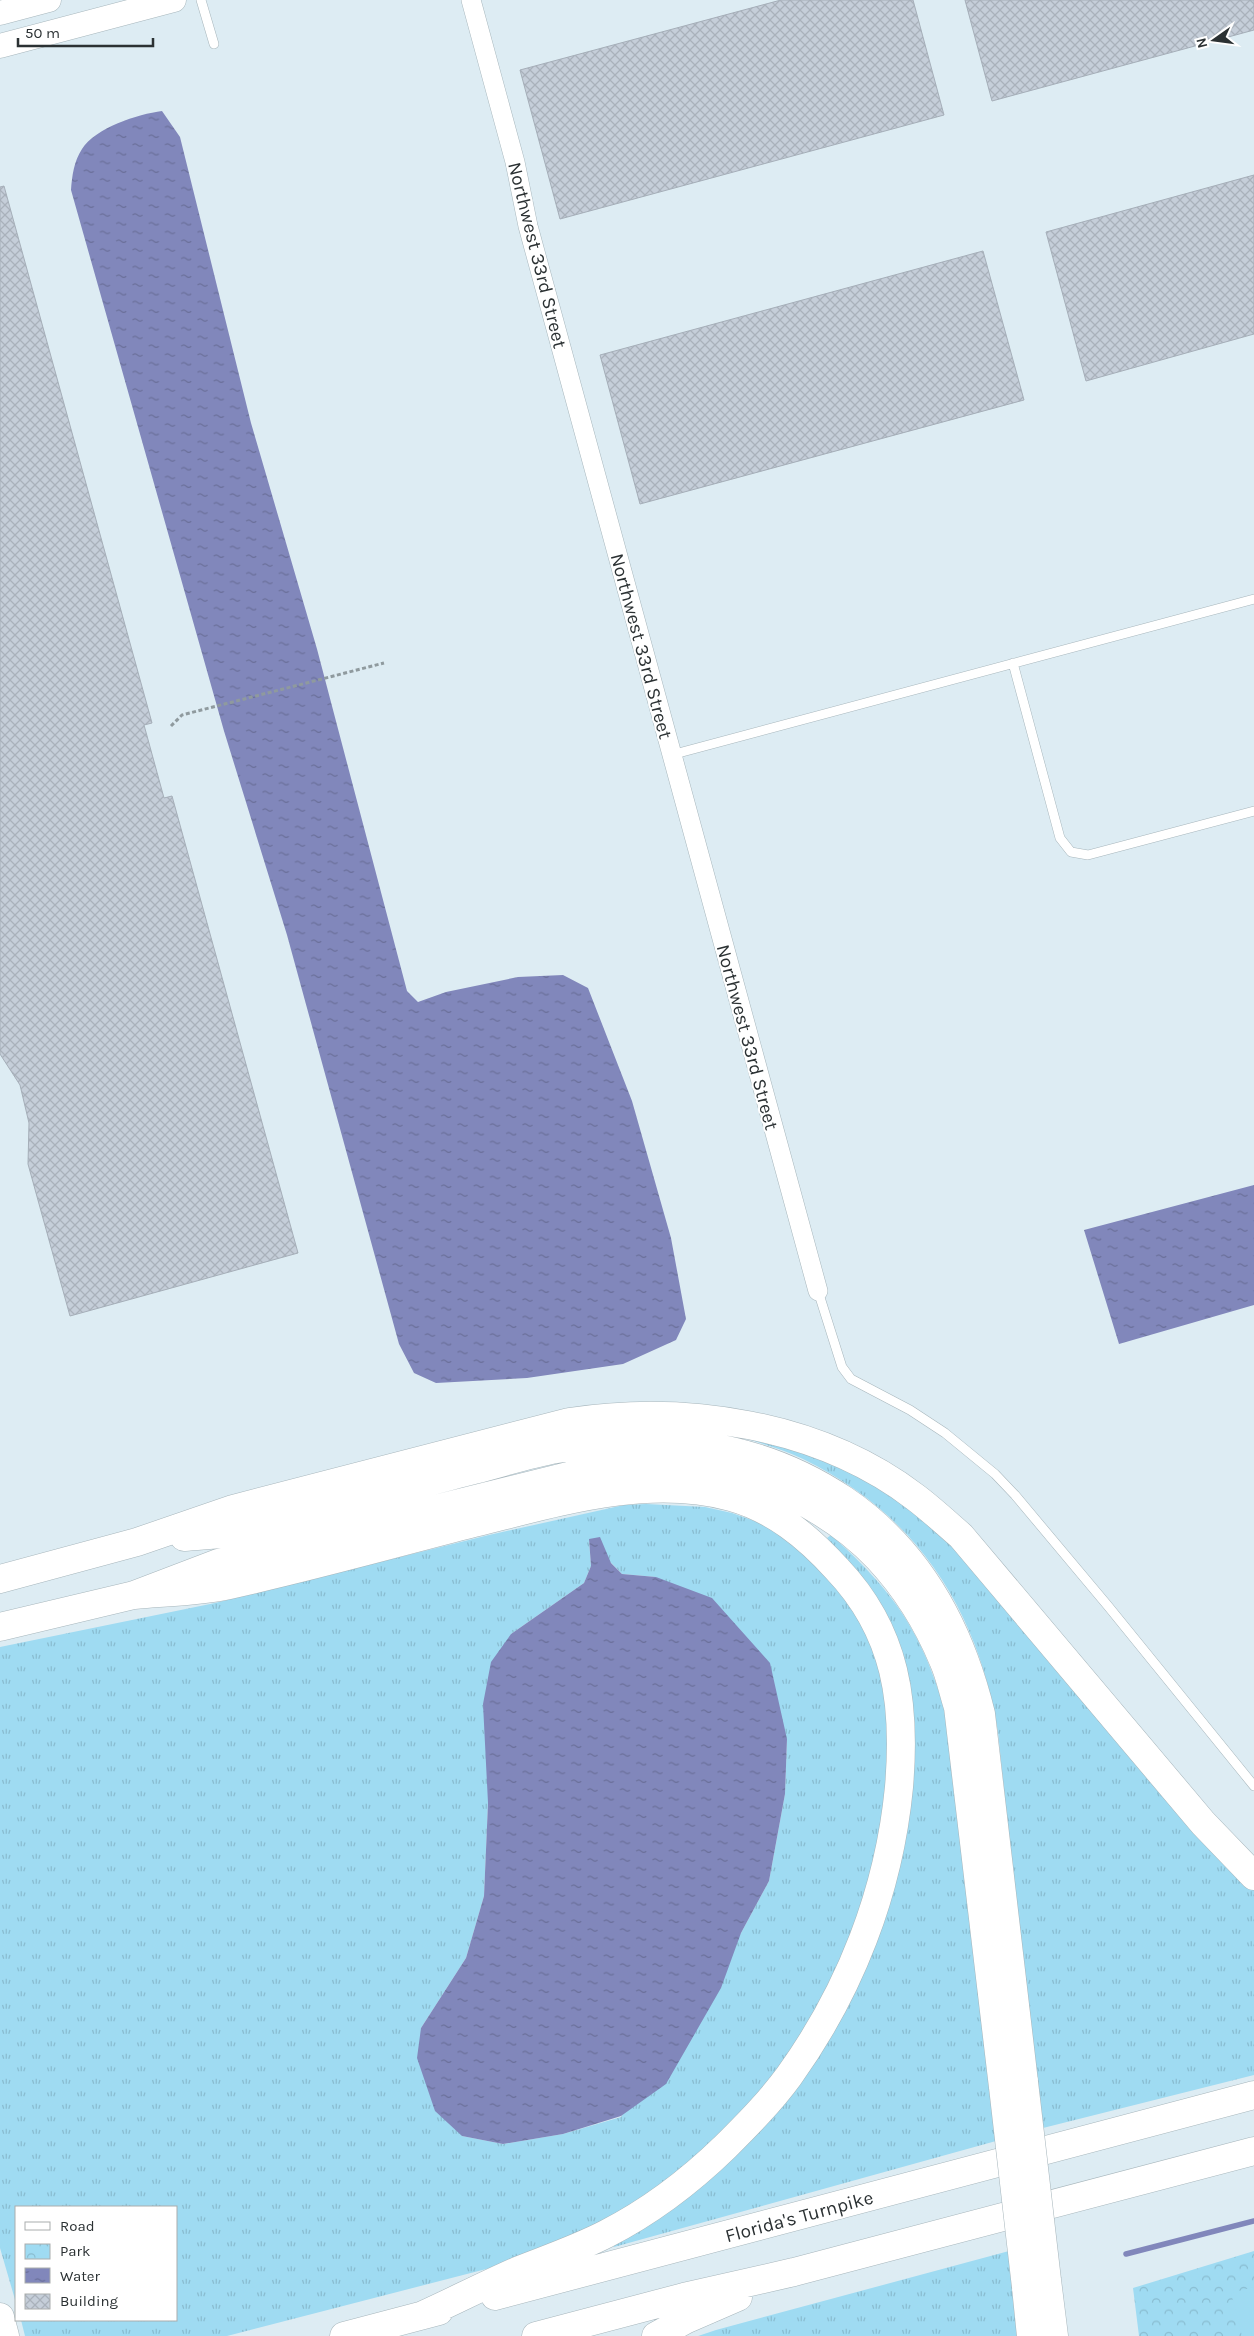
<svg xmlns="http://www.w3.org/2000/svg" width="1254" height="2336" font-family="Karla,sans-serif">
<defs>
<pattern id="grass-tufts" width="24" height="20" patternUnits="userSpaceOnUse" patternTransform="scale(1.25)"><rect width="24" height="20" fill="#9fdbf2"/><path d="M3 7l-1-3M5 7V3M7 7l1-3M15 17l-1-3M17 17v-4M19 17l1-3" fill="none" stroke="#89bcd0"/></pattern>
<pattern id="park-crowns" width="20" height="18" patternUnits="userSpaceOnUse" patternTransform="scale(1.25)"><rect width="20" height="18" fill="#9fdbf2"/><path d="M2 6a3 3 0 1 1 6 0M12 15a3 3 0 1 1 6 0" fill="none" stroke="#89bcd0"/></pattern>
<pattern id="water-ripples" width="26" height="14" patternUnits="userSpaceOnUse" patternTransform="scale(1.25)"><rect width="26" height="14" fill="#8187bb"/><path d="M2 4q2-2 4 0t4 0M15 11q2-2 4 0t4 0" fill="none" stroke="#6a6f99"/></pattern>
<pattern id="building-cross-hatch" width="8" height="8" patternUnits="userSpaceOnUse" patternTransform="scale(1.25)"><rect width="8" height="8" fill="#c5ced9"/><path d="M0 0l8 8M0 8l8-8" fill="none" stroke="#a9b1bb"/></pattern>
</defs>
<rect width="100%" height="100%" fill="#ddecf3"/>
<path fill="url(#grass-tufts)" fill-rule="evenodd" d="M738 1436 771 1441 871 1479 935 1524 1254 1888V2075L1039 2129 998 1732C978 1610 917 1514 803 1459 782 1449 760 1443 738 1436Z
M646 1504 705 1507 732 1513 763 1524 781 1534 828 1571 875 1647 892 1741 876 1865 835 1980 778 2074 689 2167 584 2236 494 2267 227 2336H25L21 2320H176V2207H16V2303L0 2248V1647L215 1603 489 1535 624 1505ZM589 1540 622 1574 656 1577 787 1739 785 1794 769 1881 741 1933 621 2117 563 2134 503 2144 462 2136 421 2028 466 1958 484 1896 488 1803 511 1634 584 1583 591 1566Z
M831 1535C894 1592 921 1630 945 1711L996 2141 614 2247 612 2242 830 2029 911 1737 842 1556 827 1538Z
M1009 2251 1018 2336H698L716 2330Z"/>
<path fill="url(#park-crowns)" d="M1254 2251V2336H1139L1133 2288Z"/>
<path fill="#9fdbf2" d="M1254 2287V2336H1242L1231 2293Z"/>
<path fill="url(#water-ripples)" d="M162 111 180 137 251 423 317 649 407 991 418 1002 446 992 518 977 563 975 588 988 632 1101 671 1238 686 1319 676 1340 623 1364 527 1378 436 1383 414 1373 399 1344 287 935 224 731 71 190C72 176 74 161 82 149 95 128 138 114 162 111Z
M1254 1185V1305L1119 1344 1084 1230Z
M600 1537 611 1563 622 1574 656 1577 712 1598 770 1663 787 1739 785 1794 769 1881 741 1933 721 1988 666 2084 621 2116 563 2134 503 2144 462 2136 435 2111 417 2058 421 2028 466 1958 484 1896 488 1803 483 1704 491 1662 511 1634 584 1583 591 1566 589 1539Z"/>
<g fill="none" stroke-linecap="round" stroke-linejoin="round">
<path stroke="#8187bb" stroke-width="5.5" d="M1126 2254 1254 2221"/>
</g>
<path fill="url(#building-cross-hatch)" stroke="#a5aeb8" d="M781 0H913L944 115 560 219 520 70Z
M965 0H1254V30L992 101Z
M1254 175V334L1086 381 1046 232Z
M4 186 152 723 144 725 164 798 172 796 298 1253 70 1316 28 1164 29 1123 20 1085 0 1054V187Z
M983 251 1024 400 640 504 600 355Z"/>
<g fill="none" stroke-linecap="round" stroke-linejoin="round">
<defs>
<path id="service" d="M201 0 214 44
M1013 663 1060 838 1071 852 1088 855 1254 811
M671 755 1254 599
M818 1291 842 1367 851 1379 910 1410 945 1433 995 1474 1015 1495 1108 1606 1254 1786"/>
<path id="minor" d="M471 0 515 162 528 226 818 1291"/>
<path id="tertiary" d="M0 13 49 0
M0 46 174 0"/>
<path id="primary" d="M0 2317 5 2336"/>
<path id="motorway" d="M184 1537C202 1535 222 1535 240 1531 268 1527 296 1517 323 1510 373 1496 424 1483 474 1470 502 1463 529 1454 557 1449 659 1432 756 1441 844 1500 919 1551 960 1628 981 1714L1024 2082
M0 1579 137 1542 233 1509 569 1422C686 1404 819 1424 915 1497 931 1509 946 1523 961 1536L1203 1823 1254 1876
M134 1595C165 1592 198 1592 229 1585 311 1567 392 1544 474 1523 556 1503 646 1474 731 1497 774 1509 807 1536 837 1569 897 1632 906 1704 899 1787 889 1892 850 1991 789 2076 770 2102 747 2125 725 2147 690 2181 649 2212 606 2234 577 2249 547 2259 517 2271 485 2285 454 2301 423 2315
M0 1627 134 1595 218 1563 584 1472C620 1467 657 1464 694 1467 761 1474 831 1509 878 1558 905 1587 928 1624 943 1660 950 1675 953 1692 958 1707L1003 2087
M1047 2280 1054 2336
M1026 2287 1031 2336
M495 2296 1254 2095
M344 2336 439 2311
M536 2336 684 2297 794 2272 1254 2151
M656 2336 685 2320 738 2297"/>
</defs>
<use href="#service" stroke="#a7b6bc" stroke-width="10"/>
<use href="#minor" stroke="#a7b6bc" stroke-width="20"/>
<use href="#tertiary" stroke="#a7b6bc" stroke-width="25"/>
<use href="#primary" stroke="#a7b6bc" stroke-width="29"/>
<use href="#motorway" stroke="#a7b6bc" stroke-width="29"/>
<path stroke="#8f9a9e" stroke-width="3" stroke-dasharray="4 2.5" stroke-linecap="butt" d="M171 726 182 715 384 663"/>
<use href="#service" stroke="#fff" stroke-width="9"/>
<use href="#minor" stroke="#fff" stroke-width="19"/>
<use href="#tertiary" stroke="#fff" stroke-width="24"/>
<use href="#primary" stroke="#fff" stroke-width="28"/>
<use href="#motorway" stroke="#fff" stroke-width="28"/>
<defs>
<path id="motorway-bridge" d="M1024 2082 1047 2280
M1003 2087 1026 2287"/>
</defs>
<use href="#motorway-bridge" stroke="#a7b6bc" stroke-width="29" stroke-linecap="butt"/>
<use href="#motorway-bridge" stroke="#fff" stroke-width="28"/>
</g>
<g text-anchor="middle" stroke-width="4" stroke-linejoin="round" paint-order="stroke">
<g font-size="19" fill="#2b3133" stroke="#fff">
<text transform="translate(538 255) rotate(76)" y="7">Northwest 33rd Street</text>
<text transform="translate(642 646) rotate(75)" y="7">Northwest 33rd Street</text>
<text transform="translate(748 1037) rotate(75)" y="7">Northwest 33rd Street</text>
<text transform="translate(799 2216) rotate(-15)" y="7">Florida's Turnpike</text>
</g>
</g>
<rect x="15" y="2206" width="162" height="115" fill="#ffffff" stroke="#aaadad"/>
<rect x="25" y="2222" width="25" height="8" fill="#ffffff" stroke="#aaadad"/>
<text x="60" y="2231" font-size="15" fill="#2b3133">Road</text>
<rect x="25" y="2244" width="25" height="15" fill="url(#park-crowns)" stroke="#aaadad"/>
<text x="60" y="2256" font-size="15" fill="#2b3133">Park</text>
<rect x="25" y="2268" width="25" height="15" fill="url(#water-ripples)" stroke="#aaadad"/>
<text x="60" y="2281" font-size="15" fill="#2b3133">Water</text>
<rect x="25" y="2294" width="25" height="15" fill="url(#building-cross-hatch)" stroke="#aaadad"/>
<text x="60" y="2306" font-size="15" fill="#2b3133">Building</text>
<g transform="translate(1214 40) rotate(256)" stroke="#ffffff" stroke-width="4" paint-order="stroke">
<path d="M0-4L9 19L0 12L-9 19Z" fill="#2b3133"/>
<text y="-8" font-size="14" font-weight="bold" text-anchor="middle" fill="#2b3133">N</text>
</g>
<path d="M18 38v8h135v-8" fill="none" stroke="#2b3133" stroke-width="2.5"/>
<text x="25" y="38" font-size="15" fill="#2b3133" stroke="#ffffff" stroke-width="4" paint-order="stroke">50 m</text>
</svg>
